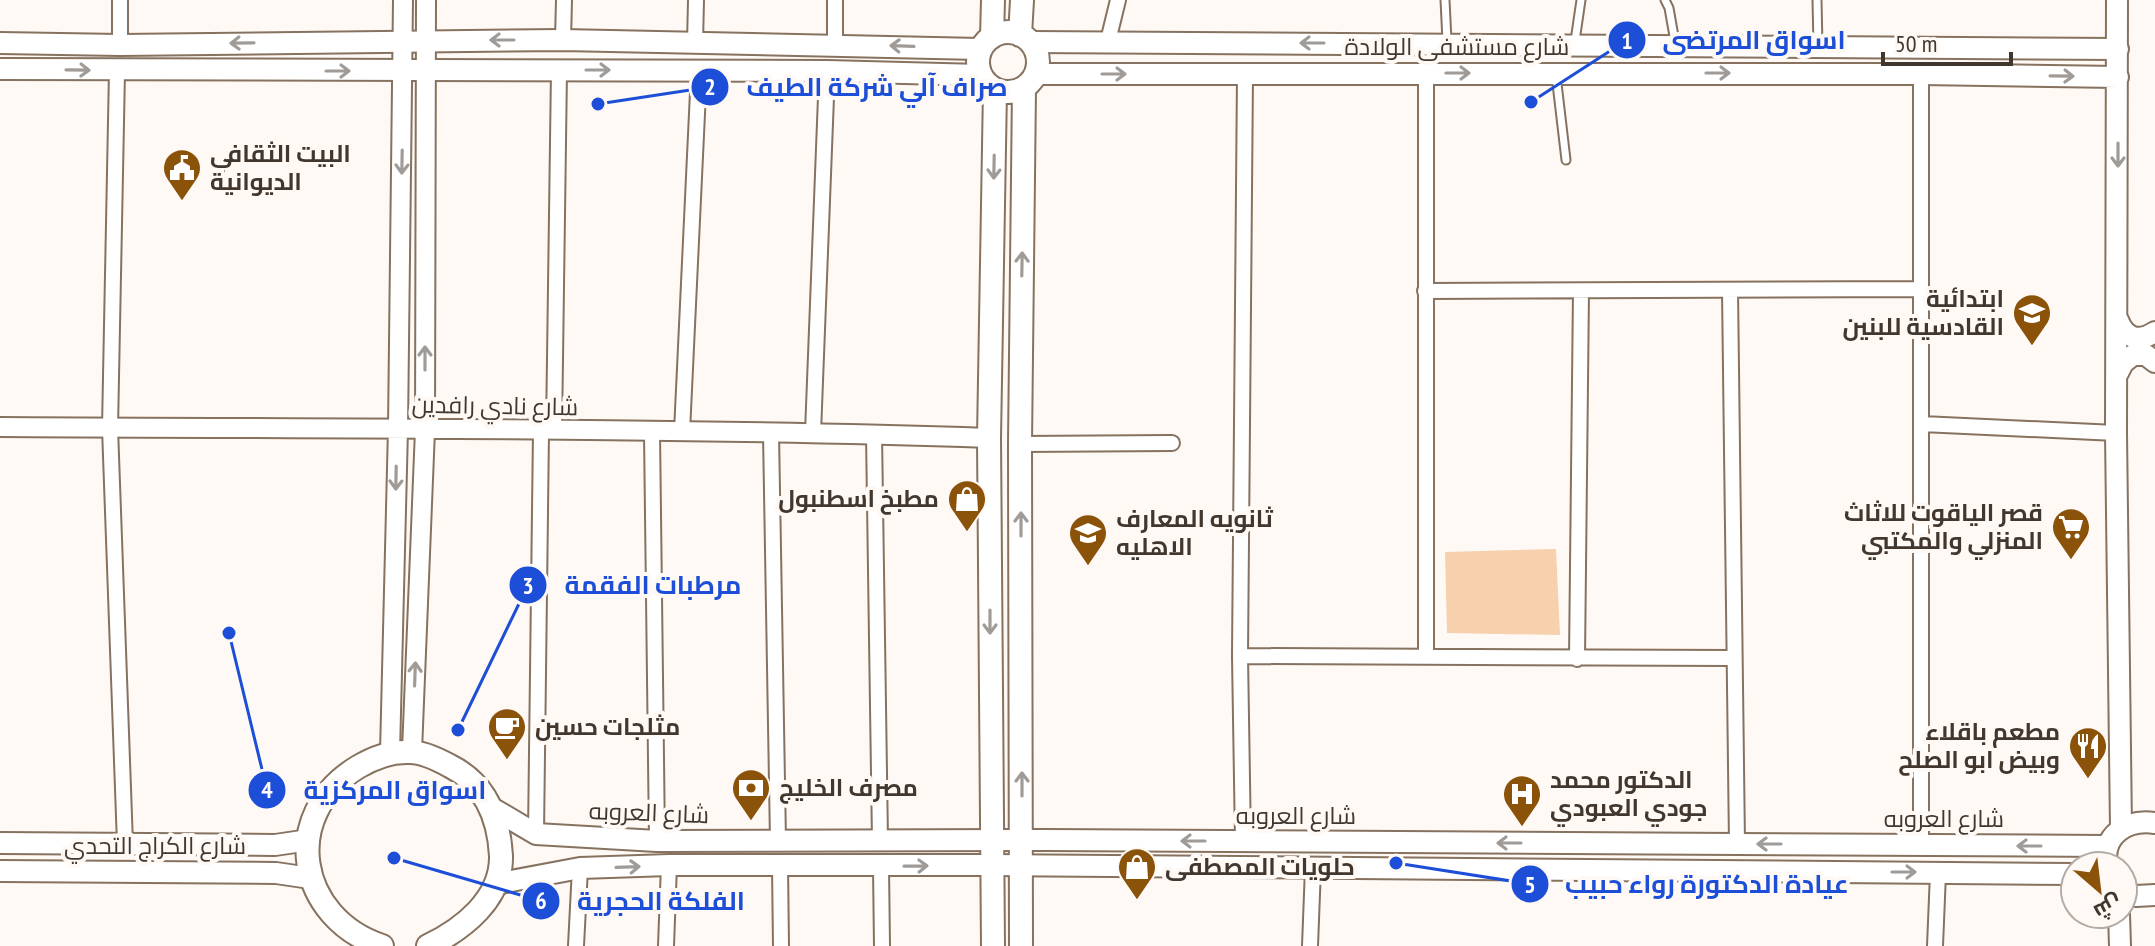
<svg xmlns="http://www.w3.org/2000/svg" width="2155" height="946" font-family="'PT Sans Narrow',Cairo,sans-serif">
<rect width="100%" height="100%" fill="#fef9f5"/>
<path fill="#f7d0ad" d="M1556 549 1560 635 1447 633 1445 552Z"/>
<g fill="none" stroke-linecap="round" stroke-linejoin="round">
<defs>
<path id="service" d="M1445 0 1447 41
M1665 0 1669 8 1675 42
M1817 0 1818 46
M1575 41 1581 0
M1556 75 1566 160"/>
<path id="minor" d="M120 0V45
M835 0V44
M563 40 564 0
M1108 41 1118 0
M695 43 696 0
M117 71 110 428 125 844
M1426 73V657
M1730 290 1737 844
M1425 291 1920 289
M1922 424 2116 433
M554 431 559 70
M652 432 657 841
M682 432 699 71
M771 433 778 841
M813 433 827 71
M874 434 880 841
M1020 444 1172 443
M1240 656 1733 658
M1577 659 1581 291
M536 834 541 431
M1243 841 1240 656 1245 74
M1921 845V74
M780 866 781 946
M881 867 882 946
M576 946 580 868
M666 946 669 865
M1310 946 1313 868
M1935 946 1938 873"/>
<path id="tertiary" d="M0 427C330 429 659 427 989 438
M412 751 425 430 426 0
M390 753 398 428 403 0"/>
<path id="secondary" d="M2117 0 2116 433 2121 829
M1031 42 2118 49
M0 43 120 45 563 40 980 49
M0 69 827 71 981 75
M1036 74H1921L2118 77
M2118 320C2125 338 2138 343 2155 332
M2118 373 2123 363 2133 355H2146L2155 362
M492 808 536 834 657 841 1045 840 2107 846
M0 843 275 845 309 840
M2107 866C2101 835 2127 819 2155 823
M0 871 276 873 310 878
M495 884 580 868 669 865H993L2075 874
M2123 891 2136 896 2155 895
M2119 914 2120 946"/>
<path id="primary" d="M978 62a30 30 0 1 1 60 0a30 30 0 1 1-60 0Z
M1020 35 1022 0
M992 37 993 0
M382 946C297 918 279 815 358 767 373 758 392 751 410 752 423 752 439 760 450 766 486 784 499 818 501 856 502 899 463 929 428 946
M993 946 989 438 995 89
M1021 946 1020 444 1024 88"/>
</defs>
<use href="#service" stroke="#86725f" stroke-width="11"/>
<use href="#minor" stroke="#86725f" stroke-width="18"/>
<use href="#tertiary" stroke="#86725f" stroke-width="22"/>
<use href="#secondary" stroke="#86725f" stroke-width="24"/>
<use href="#primary" stroke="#86725f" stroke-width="26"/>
<use href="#service" stroke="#fff" stroke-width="7"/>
<use href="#minor" stroke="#fff" stroke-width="14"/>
<use href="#tertiary" stroke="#fff" stroke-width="18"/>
<use href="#secondary" stroke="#fff" stroke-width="20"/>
<use href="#primary" stroke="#fff" stroke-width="22"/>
</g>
<defs><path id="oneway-shaft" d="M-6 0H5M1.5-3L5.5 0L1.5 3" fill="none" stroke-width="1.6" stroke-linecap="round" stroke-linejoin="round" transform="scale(2)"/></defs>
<g stroke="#a09b97">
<use href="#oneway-shaft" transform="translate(502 40) rotate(-180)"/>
<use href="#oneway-shaft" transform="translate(242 43) rotate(179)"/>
<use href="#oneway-shaft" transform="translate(1312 43) rotate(-180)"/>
<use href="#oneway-shaft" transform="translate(902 46) rotate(-178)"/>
<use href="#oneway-shaft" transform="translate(78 70) rotate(1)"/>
<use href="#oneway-shaft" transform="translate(598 70)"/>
<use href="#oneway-shaft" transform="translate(338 71)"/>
<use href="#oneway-shaft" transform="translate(1458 73)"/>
<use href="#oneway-shaft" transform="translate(1718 73)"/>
<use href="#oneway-shaft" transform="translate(1114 74)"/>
<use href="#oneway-shaft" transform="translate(2062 76) rotate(1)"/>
<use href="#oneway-shaft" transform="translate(2118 155) rotate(90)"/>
<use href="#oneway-shaft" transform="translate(402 162) rotate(91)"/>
<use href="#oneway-shaft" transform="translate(994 167) rotate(91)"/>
<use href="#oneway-shaft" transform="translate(1022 264) rotate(-89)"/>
<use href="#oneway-shaft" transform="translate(425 358) rotate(-90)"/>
<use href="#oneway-shaft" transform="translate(396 478) rotate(91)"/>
<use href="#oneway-shaft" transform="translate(1021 524) rotate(-90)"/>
<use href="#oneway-shaft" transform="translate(990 622) rotate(90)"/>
<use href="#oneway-shaft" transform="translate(415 674) rotate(-88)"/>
<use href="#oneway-shaft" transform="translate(1022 784) rotate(-90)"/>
<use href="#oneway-shaft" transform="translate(1193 841) rotate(-180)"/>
<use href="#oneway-shaft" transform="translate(1509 843) rotate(-180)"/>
<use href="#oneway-shaft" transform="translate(1769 844) rotate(-180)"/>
<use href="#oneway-shaft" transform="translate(2029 846) rotate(-180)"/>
<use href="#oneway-shaft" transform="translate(916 866) rotate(-1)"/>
<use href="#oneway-shaft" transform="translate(628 867) rotate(-2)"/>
<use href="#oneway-shaft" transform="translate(1904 872)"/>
</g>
<defs>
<symbol id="civic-pin" viewBox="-11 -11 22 30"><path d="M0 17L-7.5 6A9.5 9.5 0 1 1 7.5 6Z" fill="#8b520a" stroke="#fef9f5"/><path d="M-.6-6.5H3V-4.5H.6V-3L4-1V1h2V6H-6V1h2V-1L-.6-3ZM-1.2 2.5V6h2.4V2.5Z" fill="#fff"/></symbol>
<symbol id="school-pin" viewBox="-11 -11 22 30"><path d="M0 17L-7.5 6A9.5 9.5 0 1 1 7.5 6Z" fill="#8b520a" stroke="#fef9f5"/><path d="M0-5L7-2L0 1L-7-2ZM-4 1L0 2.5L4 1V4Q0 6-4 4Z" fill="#fff"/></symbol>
<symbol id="shop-pin" viewBox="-11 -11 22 30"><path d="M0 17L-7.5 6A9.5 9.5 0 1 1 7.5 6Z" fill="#8b520a" stroke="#fef9f5"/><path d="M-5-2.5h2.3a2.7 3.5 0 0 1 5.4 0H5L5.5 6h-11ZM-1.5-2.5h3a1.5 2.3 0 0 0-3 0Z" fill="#fff"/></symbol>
<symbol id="supermarket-pin" viewBox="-11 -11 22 30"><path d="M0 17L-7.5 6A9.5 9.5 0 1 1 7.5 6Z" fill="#8b520a" stroke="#fef9f5"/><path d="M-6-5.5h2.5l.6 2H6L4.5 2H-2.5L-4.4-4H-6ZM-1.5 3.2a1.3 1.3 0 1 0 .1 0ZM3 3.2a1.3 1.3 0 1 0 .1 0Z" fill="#fff"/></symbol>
<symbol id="cafe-pin" viewBox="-11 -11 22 30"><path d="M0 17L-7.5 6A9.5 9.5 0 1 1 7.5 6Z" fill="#8b520a" stroke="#fef9f5"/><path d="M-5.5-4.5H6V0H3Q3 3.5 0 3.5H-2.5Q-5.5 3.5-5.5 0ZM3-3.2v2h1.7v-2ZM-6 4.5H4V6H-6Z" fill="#fff"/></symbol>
<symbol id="restaurant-pin" viewBox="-11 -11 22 30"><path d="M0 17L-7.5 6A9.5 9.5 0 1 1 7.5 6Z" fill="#8b520a" stroke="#fef9f5"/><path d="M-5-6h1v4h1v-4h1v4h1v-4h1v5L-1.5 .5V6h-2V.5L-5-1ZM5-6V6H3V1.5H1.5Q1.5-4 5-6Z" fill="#fff"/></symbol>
<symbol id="bank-pin" viewBox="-11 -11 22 30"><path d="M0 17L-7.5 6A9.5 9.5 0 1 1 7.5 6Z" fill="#8b520a" stroke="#fef9f5"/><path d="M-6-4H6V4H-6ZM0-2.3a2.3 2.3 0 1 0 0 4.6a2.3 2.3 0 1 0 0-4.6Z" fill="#fff"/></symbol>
<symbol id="hospital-pin" viewBox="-11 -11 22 30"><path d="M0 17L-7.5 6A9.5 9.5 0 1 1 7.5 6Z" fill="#8b520a" stroke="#fef9f5"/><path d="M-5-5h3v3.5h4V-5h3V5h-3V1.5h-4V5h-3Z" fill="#fff"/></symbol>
</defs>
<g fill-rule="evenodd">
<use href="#civic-pin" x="160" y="146" width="44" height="60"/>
<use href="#school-pin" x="2010" y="291" width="44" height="60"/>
<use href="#shop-pin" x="945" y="477" width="44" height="60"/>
<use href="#supermarket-pin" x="2049" y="505" width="44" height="60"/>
<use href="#school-pin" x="1066" y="511" width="44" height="60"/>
<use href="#cafe-pin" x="485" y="705" width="44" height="60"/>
<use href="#restaurant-pin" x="2066" y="724" width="44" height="60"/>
<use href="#bank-pin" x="729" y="766" width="44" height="60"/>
<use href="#hospital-pin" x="1500" y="772" width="44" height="60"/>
<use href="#shop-pin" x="1115" y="845" width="44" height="60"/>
</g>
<g text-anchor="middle" stroke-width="8" stroke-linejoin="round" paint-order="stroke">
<g font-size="24" fill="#41372f" stroke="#fef9f5">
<text x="1457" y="55">شارع مستشفى الولادة</text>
<text transform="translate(495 406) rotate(1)" y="8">شارع نادي رافدين</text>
<text transform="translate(649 813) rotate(2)" y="8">شارع العروبه</text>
<text x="1296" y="824">شارع العروبه</text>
<text x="1944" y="827">شارع العروبه</text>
<text x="155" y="854">شارع الكراج التحدي</text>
</g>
<g font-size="24" font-weight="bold" fill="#41372f" stroke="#fef9f5" text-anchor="start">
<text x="210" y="162">البيت الثقافي<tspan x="210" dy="28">الديوانية</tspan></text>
<text x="2004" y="307" text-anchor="end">ابتدائية<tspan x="2004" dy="28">القادسية للبنين</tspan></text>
<text x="939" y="507" text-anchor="end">مطبخ اسطنبول</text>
<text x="2043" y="521" text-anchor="end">قصر الياقوت للاثاث<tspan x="2043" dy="28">المنزلي والمكتبي</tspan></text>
<text x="1116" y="527">ثانويه المعارف<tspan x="1116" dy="28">الاهليه</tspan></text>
<text x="535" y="735">مثلجات حسين</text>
<text x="2060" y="740" text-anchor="end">مطعم باقلاء<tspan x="2060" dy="28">وبيض ابو الصلح</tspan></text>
<text x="1550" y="788">الدكتور محمد<tspan x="1550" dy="28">جودي العبودي</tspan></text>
<text x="779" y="796">مصرف الخليج</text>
<text x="1165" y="875">حلويات المصطفى</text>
</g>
</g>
<path fill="none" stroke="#1d4ed8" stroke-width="3" d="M1531 102L1627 40M598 104L710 87M458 730L528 585M229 633L267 790M1396 863L1530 884M394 858L541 901"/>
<g fill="#1d4ed8" stroke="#fef9f5" stroke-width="3">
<circle cx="1531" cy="102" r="8"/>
<circle cx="598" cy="104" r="8"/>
<circle cx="458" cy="730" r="8"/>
<circle cx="229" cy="633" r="8"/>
<circle cx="1396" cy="863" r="8"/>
<circle cx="394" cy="858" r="8"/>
<circle cx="1627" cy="40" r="20"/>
<circle cx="710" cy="87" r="20"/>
<circle cx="528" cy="585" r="20"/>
<circle cx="267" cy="790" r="20"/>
<circle cx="1530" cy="884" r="20"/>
<circle cx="541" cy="901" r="20"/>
</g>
<g font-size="24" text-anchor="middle" font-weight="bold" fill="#fff">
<text x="1627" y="49">1</text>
<text x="710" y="95">2</text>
<text x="528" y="594">3</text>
<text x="267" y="798">4</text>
<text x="1530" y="893">5</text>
<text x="541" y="909">6</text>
</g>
<g font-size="26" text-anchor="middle" font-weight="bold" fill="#1d4ed8" stroke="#fef9f5" stroke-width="8" stroke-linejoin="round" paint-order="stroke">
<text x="1754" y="49">اسواق المرتضى</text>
<text x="877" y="96">صراف آلي شركة الطيف</text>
<text x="653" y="594">مرطبات الفقمة</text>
<text x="395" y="799">اسواق المركزية</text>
<text x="1707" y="893">عيادة الدكتورة رواء حبيب</text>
<text x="661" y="910">الفلكة الحجرية</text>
</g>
<g transform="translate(2099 890) rotate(152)"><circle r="38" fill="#fef9f5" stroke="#b2aba6" stroke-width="2"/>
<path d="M0-6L14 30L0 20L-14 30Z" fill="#8b520a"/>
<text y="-12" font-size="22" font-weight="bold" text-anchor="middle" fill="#41372f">ش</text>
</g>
<path d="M1883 52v12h128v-12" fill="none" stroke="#41372f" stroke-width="4"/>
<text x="1895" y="52" font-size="24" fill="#41372f" stroke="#fef9f5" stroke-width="6" paint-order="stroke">50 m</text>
</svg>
